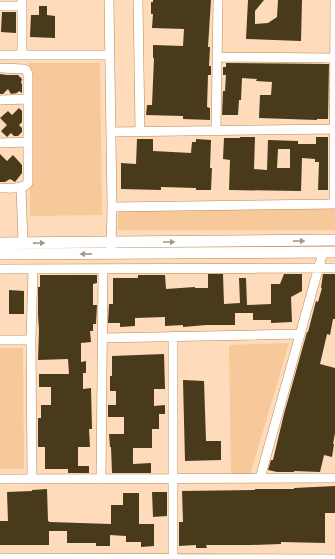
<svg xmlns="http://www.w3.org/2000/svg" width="335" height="559" font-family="Lato,sans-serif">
<rect width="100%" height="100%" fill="#fedbba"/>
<path fill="#f7c89a" d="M29 63H100L102 215 30 216Z
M118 208H335V230H118Z
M289 343 250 475 231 476 229 345Z
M0 348H23L24 469H0Z"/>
<path fill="#483a1b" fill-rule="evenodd" d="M153 0H211L208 47H210L209 66H211V75H208L207 107 210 108V120L183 119V116L146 115 147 105H152L154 58H153V45L183 46 184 29 152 28 153 14H151V2H153Z
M248 0H264L255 11V24L268 23 277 17 278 0H302L301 41 246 39Z
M39 6H47V15L55 16V38L30 37 31 15H39Z
M2 12H16V33L1 32Z
M226 63 329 64 328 119H317V120L259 118 260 95H271L272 82 256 81 257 79 242 78 241 100H239L238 115H222L223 91H225L226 75H223V67H226Z
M0 74 7 75H18L22 79 21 83 22 84V93L19 91 17 93 11 94 8 89 3 94H0Z
M19 108 22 111V122L19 125 22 128V132L18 136H14L11 133 7 137 1 131 7 125 0 118 8 111 12 115Z
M240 137H255L254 169 267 170 268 140 298 141V144H316V137H328V190H318L319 162H315V159L302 158 301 191 229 190 230 160 223 159 224 138H240ZM278 149H290V168H277Z
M137 139H153V151L191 153 192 142H196V139L211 140 210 168H212L211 190H196V188L161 187V190L121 189V163L136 164Z
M0 154 7 161 13 155 22 165V173L15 182 10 179 5 182H0Z
M208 274H223L224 304 240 303 239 278H246L247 305 271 304V284H280L284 274H302V291L291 297 292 322 271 323V320H253V313H235V325H206L183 327V325L165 326V317L135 318V326L120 327V323H108L109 304H113V278H138V275H165L166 289 195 287V288H208Z
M323 274H335V319H333L330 335 327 334 320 364 335 368V433L333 444H334L332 457 324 455 320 472 294 471V472H277L268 470 271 460H273L284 414 307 332H308L316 301 318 302 322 288H321Z
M40 275H97V283L93 284V305H97L96 324H93V331H90L91 342 81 343V362L86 361V373H83V389L91 388 92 429H89L90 447H78V466H89V473H68V469H45V447H38V418H41V405H51V387H39V374H69L68 359 38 360 39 330 38 315V287H40Z
M9 290 24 291V314H9Z
M164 354 165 389H154V406L165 405V414H159V429H152V448H133V464L151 463V473H112L111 447H110L109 434H124V417H108V405H116V391H110V376H112V356Z
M183 380 204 381 206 441H221V460L185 461Z
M335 486V513H325V543L281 542V544L251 545H206L207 548H196V545L179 546V522H183L182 491 255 490V489H294V488Z
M47 489 48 521H49V522L111 524V505H123V493H139V524H154V546L141 547V542H126V536L110 535V546H96V543H67V531H49V545H0V521H8L7 492 32 491V490Z
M152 492H167V516L153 517Z"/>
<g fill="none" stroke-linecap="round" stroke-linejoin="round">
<defs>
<path id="minor" d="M109 0 112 207 111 249
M138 0 140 131
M0 6H22
M0 55H109
M22 55V0
M217 57 334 58
M0 68 24 69 26 70 28 74V183C22 190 9 188 0 188
M0 100 28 99
M216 130 218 0
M111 132 335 129
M0 143 28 142
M21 187 23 243
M334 204 335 0
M112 207 335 204
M0 269 335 268
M103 338 300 334
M0 340H31
M260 478 323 252
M0 479 335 478
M32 479 31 340 33 269
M101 479 103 269
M0 558 335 559
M173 559V336"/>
<path id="tertiary" d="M0 243 335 240
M0 254 335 252"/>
</defs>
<use href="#minor" stroke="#bd8851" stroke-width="10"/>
<use href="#tertiary" stroke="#bd8851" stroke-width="12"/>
<use href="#minor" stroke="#fff" stroke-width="9"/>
<use href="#tertiary" stroke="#fff" stroke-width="11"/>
</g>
<defs><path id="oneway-solid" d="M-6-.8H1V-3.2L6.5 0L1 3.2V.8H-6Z"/></defs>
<g fill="#a2988c">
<use href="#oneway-solid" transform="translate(299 241) rotate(-1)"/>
<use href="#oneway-solid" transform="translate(169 242)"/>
<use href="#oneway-solid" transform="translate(39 243) rotate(-1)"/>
<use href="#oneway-solid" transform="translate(86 254) rotate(179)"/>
</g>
</svg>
